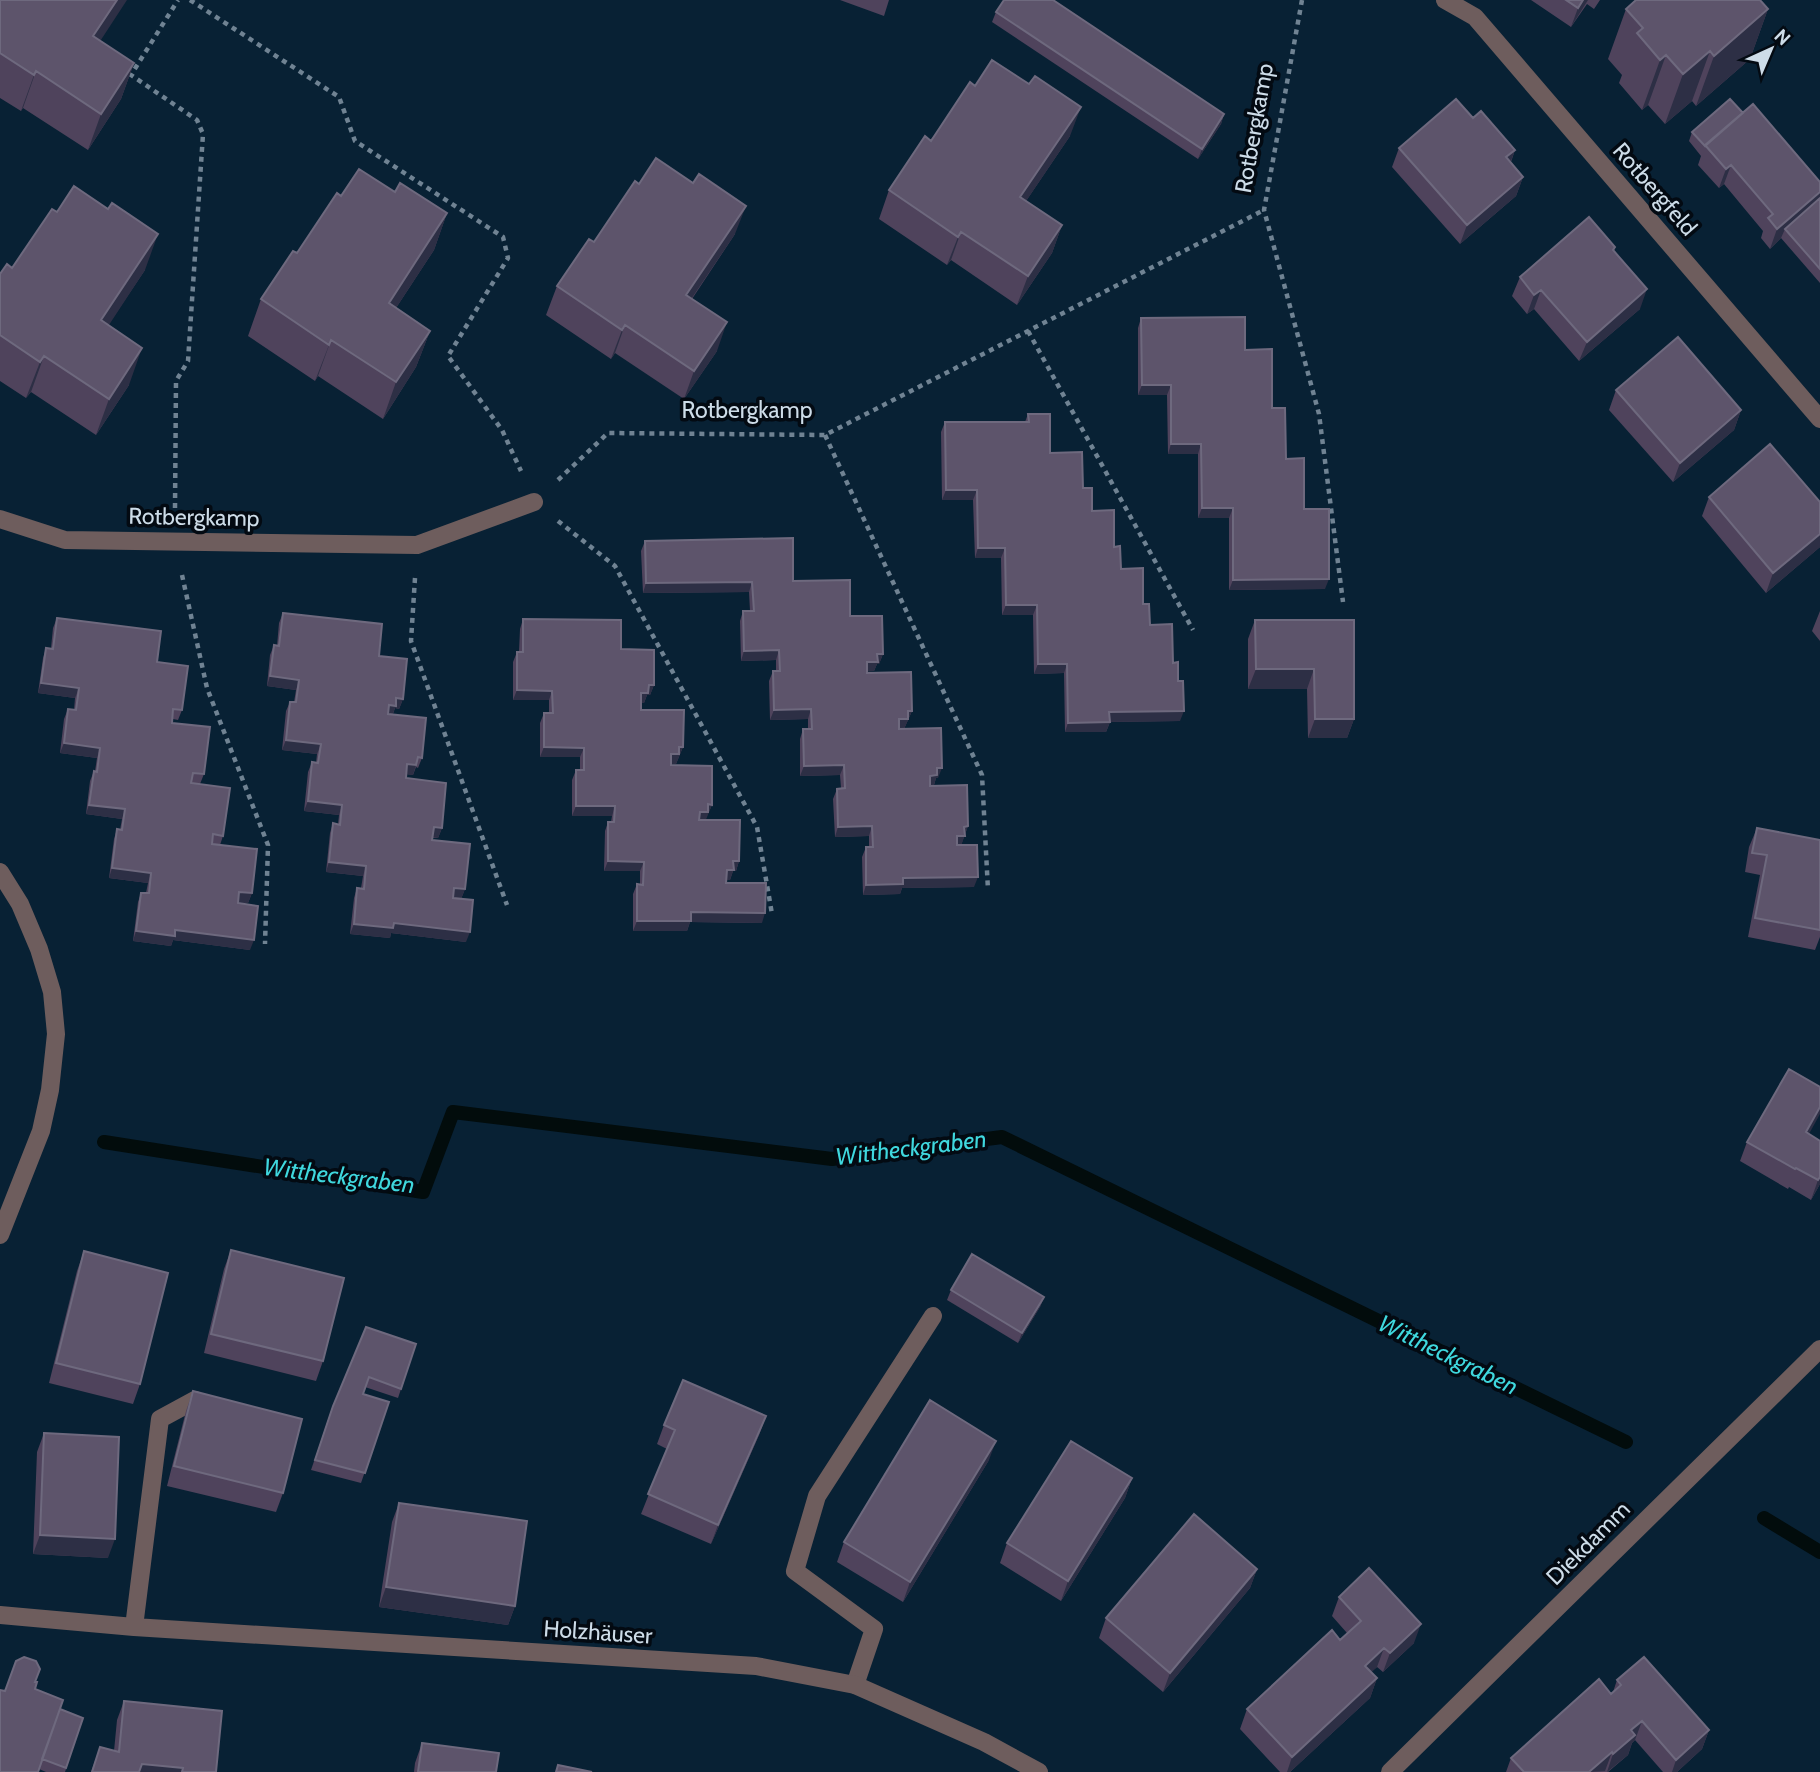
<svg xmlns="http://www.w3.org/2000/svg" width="1820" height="1772" font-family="Cabin,sans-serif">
<rect width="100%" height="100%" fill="#082134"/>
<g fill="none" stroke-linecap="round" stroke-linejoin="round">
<path stroke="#020c0c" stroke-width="14" d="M104 1142 423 1192 453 1112 832 1159 1002 1137 1626 1442
M1764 1518 1820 1552"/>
<path stroke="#708393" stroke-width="4.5" stroke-dasharray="5 5" stroke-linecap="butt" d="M190 0 339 97 355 141 503 237 508 258 448 356 502 430 521 471
M1302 0 1264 210 1319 414 1343 602
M1028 331 1193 630
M825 435 982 775 988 890
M558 480 608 433 825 435 1264 210
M175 508 176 381 188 361 203 134 197 120 131 75 178 0
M558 521 615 566 757 827 772 914
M182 575 207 688 268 845 265 944
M415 578 411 641 507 905"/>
<path stroke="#6e5d5d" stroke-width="18" d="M0 872 20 904 39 949 52 992 56 1034 50 1090 41 1131 0 1235
M855 1685 874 1629 795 1571 817 1496 933 1316"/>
<path stroke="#6e5d5d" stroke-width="18" d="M1445 0 1475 17 1820 419
M0 519 65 540 417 545 534 502
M0 1615 134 1627 756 1666 855 1685 984 1742 1039 1772
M134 1627 160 1419 195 1400
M1390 1772 1820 1349"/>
</g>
<path fill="#4f435c" d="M0 0 101 41 134 63 121 99 88 150 23 108 21 111 0 98Z
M840 0H889L884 16Z
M1531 0H1600L1594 9 1587 4 1571 27Z
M1626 9H1768L1750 59 1696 106 1692 101 1665 124 1648 105 1642 110 1619 83 1622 75 1608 59Z
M996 12 1224 114 1221 124 1198 159 992 22Z
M975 86 1070 136 1026 201 1062 225 1052 253 1017 305 951 260 947 265 879 219 889 190Z
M1743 113 1820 182V283L1781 238 1770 249 1761 238 1763 231 1724 184 1719 188 1698 165 1701 156 1689 141 1692 132Z
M1473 118 1515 150 1511 162 1523 177 1516 196 1460 244 1392 167 1399 148Z
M341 196 447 213 434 250 396 308 430 331 416 367 383 419 318 376 315 381 248 336 261 299Z
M735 234 692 299 717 351 684 399 615 353 611 359 546 315 557 286 594 242Z
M1615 247 1614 251 1640 309 1579 361 1534 309 1527 314 1512 296 1520 277Z
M12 268 145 270 108 325 129 385 96 435 31 392 26 398 0 381V274Z
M1141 318 1245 350 1272 408 1286 459 1304 509 1325 589 1229 590V518H1198V454H1168L1167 395H1138V328Z
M1616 390 1741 410 1734 430 1673 482 1609 410Z
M1028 414 1050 453 1083 488 1092 511 1114 547 1121 569 1143 604 1150 625 1173 663 1178 681 1180 721 1110 722 1106 732H1065L1064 673 1034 674 1033 615H1002L1001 558H975L973 500H942L941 432 945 422H1025Z
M1709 497 1820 502V547L1766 593 1702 516Z
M645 541 793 581 850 616 883 654 879 664H877L874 671H867V673L912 711 904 729 938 778H936L934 785H930L968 826 961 845 974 887 902 888 900 894 863 895 862 857 866 847H869V836L835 837 833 799 837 789 841 788 840 775 800 776V739L803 729H808V719L770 720 769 681 773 671H776V660L741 661 740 621 743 611H750L749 592 643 593 641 551Z
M1820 611V641L1812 631Z
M283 613 379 656 403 699 399 709 395 708 393 714 422 758 418 768 416 767 413 775 406 774V778L442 828 438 838H433L432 840 465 889 461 899 466 942 391 933 390 938 350 934 354 898 357 888H361L363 876 326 872 330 833 333 823 338 824 339 815 304 811 308 772 312 762 316 763 317 754 282 750 286 711 290 702H294L296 690 267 686 270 655 274 645 277 646 279 623Z
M57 618 157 662 182 710 178 720 173 719 172 723 204 774 200 784 191 783 223 836 220 845 252 893 248 903 238 902 250 950 173 940 171 946 133 941 138 902 141 893H146L148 883 109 878 114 839 117 829 120 830 122 819 86 814 90 781 94 771H95L97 758 60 753 64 719 68 709 74 710 75 698 38 693 43 658 46 648H51L53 628Z
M523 619 621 649 654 685 650 695H647L644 703H641V710L683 747 676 764H671V765L712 805 705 820 739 861 736 871H733L730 880H726V883L762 923 690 922 687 931H633V894L637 884H640V871H604L605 831 608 822H611L612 816H572V780L576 770H580V757H540V723L544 713H549V700H513V662L517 652H519L520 629Z
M1255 620H1354V719L1347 738H1308L1307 689H1248V639Z
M1757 828 1820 840V937L1815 950 1748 937 1760 875 1745 872 1749 847Z
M1809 1134 1820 1141V1184L1811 1200 1789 1187 1788 1189 1740 1161 1747 1142Z
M231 1250 323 1361 316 1381 204 1353 224 1269Z
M84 1251 140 1384 133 1404 49 1383 77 1271Z
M951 1290 1044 1297 1040 1307 1018 1343 947 1300Z
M366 1327 416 1344 398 1398 365 1387 363 1394 389 1402 361 1483 311 1470 333 1406Z
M193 1391 283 1493 276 1512 167 1486 186 1411Z
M766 1416 759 1435 711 1544 641 1514 667 1449 657 1444 664 1425Z
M44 1433 108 1558 33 1554 37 1452Z
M989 1460 903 1602 837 1562 844 1542Z
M1132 1478 1125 1498 1061 1601 1000 1563 1007 1543Z
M399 1503 515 1606 508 1625 379 1607 392 1522Z
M1257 1569 1250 1588 1163 1692 1099 1638 1106 1618Z
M1339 1597 1414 1643 1383 1672 1377 1667 1371 1672 1377 1678 1370 1698 1290 1772H1280L1240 1729 1247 1709 1340 1640 1347 1633 1332 1616Z
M1617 1680 1709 1730 1702 1749 1677 1772H1663L1635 1740 1632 1743 1628 1755 1608 1772H1506L1511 1758 1611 1694 1613 1692Z
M35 1682V1689L60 1709 83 1718 65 1772H46L39 1769 5 1691Z
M124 1701 216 1772H91L100 1747 114 1751 117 1720Z
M422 1743 496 1772H414L415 1763Z"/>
<path fill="#2d2f45" d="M117 0H127L80 72 93 36Z
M1583 0H1588L1571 27 1578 8Z
M1768 9 1750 59 1696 106 1714 56Z
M1710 51 1692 101 1665 124 1683 74Z
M1666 55 1648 105 1642 110 1660 60Z
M134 63 121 99 88 150 101 114Z
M36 71 23 108 21 111 34 75Z
M1081 107 1070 136 1010 225 1020 197Z
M1224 114 1221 124 1198 159 1202 149Z
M1515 150 1508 169 1506 157Z
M1731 165 1724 184 1719 188 1726 169Z
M1523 177 1516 196 1460 244 1467 225Z
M1820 192V201L1785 229 1781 238 1770 249 1777 229Z
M746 206 735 234 675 323 686 295Z
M447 213 434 250 375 340 389 303Z
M1062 225 1052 253 1017 305 1028 276Z
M961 232 951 260 947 265 958 237Z
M158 234 145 270 88 357 101 320Z
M1647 289 1640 309 1579 361 1587 342Z
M1541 290 1534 309 1527 314 1534 295Z
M727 322 717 351 684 399 694 371Z
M625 325 615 353 611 359 622 330Z
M430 331 416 367 383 419 396 382Z
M331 340 318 376 315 381 329 345Z
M142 348 129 385 96 435 109 399Z
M44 356 31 392 26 398 40 362Z
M1142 385H1171L1167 395H1138Z
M1741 410 1734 430 1673 482 1680 463Z
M1171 444H1201L1198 454H1168Z
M946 490H977L973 500H942Z
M1202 508H1233L1229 518H1198Z
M1820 534V547L1766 593 1773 573Z
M978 548H1005L1001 558H975Z
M1329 579 1325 589 1229 590 1233 580Z
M752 582 749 592 643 593 646 583Z
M1006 605H1037L1033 615H1002Z
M779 650 776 660 741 661 744 651Z
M877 654H883L879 664H877L874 671 864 672 867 662Z
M1038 664H1067L1064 673 1034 674Z
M1256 669H1314L1307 689H1248Z
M270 676 299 680 296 690 267 686Z
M41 683 79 688 75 698 38 693Z
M649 685H654L650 695H647L644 703H637L641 693Z
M517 690 552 691 549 700H513Z
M396 698 403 699 399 709 395 708 392 716 385 715 389 705Z
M811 709 808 719 770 720 774 710Z
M908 711H912L904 729 895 728 899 719Z
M1184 711 1180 721 1106 722 1109 712Z
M1315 719H1354L1347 738H1308Z
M1110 722 1106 732H1065L1068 723Z
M286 740 321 744 317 754 282 750Z
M64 743 100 748 97 758 60 753Z
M544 747 584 748 580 757H540Z
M679 747H683L676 764H667L671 754Z
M407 764 416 765 413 775 404 774Z
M844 765 840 775 800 776 804 766Z
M937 768H942L938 778H936L934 785H926L930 776Z
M308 801 342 805 339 815 304 811Z
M708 804 712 805 705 822H696L700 812Z
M89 805 125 809 122 819 86 814Z
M576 806H615L612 816H572Z
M872 826 869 836 835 837 838 827Z
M968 826 961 846H953L957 836 964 827Z
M434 827 442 828 438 838 430 837Z
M608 861 644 862 640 871H604Z
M733 861H739L736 871H733L730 880H723L727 870Z
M329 862 366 866 363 876 326 872Z
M112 868 151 873 148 883 109 878Z
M978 877 974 887 902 888 900 894 863 895 866 885 903 878Z
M454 888 465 889 461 899 450 898Z
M239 892 252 893 248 903 235 902Z
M691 912 765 913 762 923 690 922 687 931H633L637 921Z
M394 923 470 932 466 942 391 933 390 938 350 934 354 924Z
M175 930 254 940 250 950 173 940 171 946 133 941 136 931Z
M1820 1107V1114L1799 1152 1806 1132Z
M1820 1177V1184L1811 1200 1818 1180Z
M1044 1297 1040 1307 1018 1343 1022 1333Z
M766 1416 759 1435 711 1544 718 1525Z
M996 1441 989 1460 903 1602 910 1582Z
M1132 1478 1125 1498 1061 1601 1068 1581Z
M40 1535 115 1539 108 1558 33 1554Z
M1257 1569 1250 1588 1163 1692 1170 1673Z
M386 1587 515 1606 508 1625 379 1607Z
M1421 1624 1414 1643 1383 1672 1390 1653Z
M1384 1648 1377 1667 1358 1685 1365 1666Z
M1377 1678 1370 1698 1290 1772H1287L1292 1757Z
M1642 1721 1635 1740 1632 1743 1628 1755 1607 1772 1613 1754 1631 1730Z
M1709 1730 1702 1749 1677 1772H1672L1676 1760Z
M1612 1752 1605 1771 1589 1772Z
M142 1764 183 1768 181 1772H139Z"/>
<path fill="#5d546b" stroke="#6e697e" stroke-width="2" d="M0 0H117L93 36 134 63 101 114 36 71 34 75 0 53Z
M1004 0H1053L1224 114 1202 149 996 12Z
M1566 0H1583L1578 8Z
M1636 0H1760L1768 9 1714 56 1710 51 1683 74 1666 55 1660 60 1637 33 1643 28 1626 9Z
M992 60 1029 84 1035 76 1081 107 1020 197 1062 225 1028 276 961 232 958 237 889 190 925 136 931 141 970 82 975 86Z
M1456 99 1473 118 1481 111 1515 150 1506 157 1523 177 1467 225 1399 148Z
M1730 99 1743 113 1705 146 1692 132Z
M1753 104 1820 182V192L1777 229 1768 218 1773 214 1731 165 1726 169 1705 145Z
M656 158 693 183 699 174 746 206 686 295 727 322 694 371 625 325 622 330 557 286 589 239 594 242 635 181 639 184Z
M359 169 395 192 400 183 447 213 389 303 430 331 396 382 331 340 329 345 261 299 293 251 297 253 337 193 341 196Z
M74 186 108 209 112 203 158 234 101 320 142 348 109 399 44 356 40 362 0 335V274L7 264 12 268 52 209 57 212Z
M1820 198V269L1785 229Z
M1589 217 1615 247 1613 250 1647 289 1587 342 1541 290 1534 295 1520 277Z
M1245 317V350L1272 349V408H1285L1286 459 1304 458V509H1329V579L1233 580V508H1202L1201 444H1171V385H1142L1141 318Z
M1678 337 1741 410 1680 463 1616 390Z
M1028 414H1050V453L1082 452 1083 488H1092V511L1114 510V547L1120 546 1121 569 1143 568V604H1149L1150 625 1172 624 1173 663 1178 662V681H1183L1184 711 1109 712 1110 722 1068 723 1067 664H1038L1037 605H1006L1005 548H978L977 490H946L945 422H1029Z
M1770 444 1820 502V534L1773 573 1709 497Z
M793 538V581L850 580V616H882L883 654H877L878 662H867V673L911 672 912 711H908V719H899V729L941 728 942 768H937V775L930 776V786L967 785 968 826 964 827 965 836H957V845H977L978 877 903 878V884L866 885V847H873L872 826 838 827 837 789 845 788 844 765 804 766 803 729H812L811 709 774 710 773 671H780L779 650 744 651 743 611H754L752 582 646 583 645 541Z
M283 613 382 624 379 656 407 659 403 699 396 698V706L389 705 388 714 426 718 422 758 418 757 416 765 407 764 406 778 446 783 442 828 434 827 432 840 470 844 465 889 454 888 453 898 473 900 470 932 394 923 393 928 354 924 357 888 364 889 366 866 329 862 333 823 340 825 342 805 308 801 312 762 318 763 321 744 286 740 290 702H296L299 680 270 676 274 645 279 646Z
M57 618 161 631 157 662 188 666 182 710 173 709 172 723 210 727 204 774 193 773 191 783 230 788 223 836 213 834 212 844 257 849 252 893 239 892 238 903 258 906 254 940 175 930V936L136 931 141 893H149L151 873 112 868 117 829 122 830 125 809 89 805 94 771 97 772 100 748 64 743 68 709 76 710 79 688 41 683 46 648 53 649Z
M523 619 621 620V649L654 650V685H649L648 693H641V710H684L683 747H679V754H671V765L712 766V805L708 804V812H700L699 820H740L739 861H733L734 870H727L726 883H766L765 913 691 912V921H637V884L643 885 644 862 608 861V822H614L615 806H576V770H584V748L544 747V713H553L552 691 517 690V652H523Z
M1255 620H1354V719H1315L1314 669H1256Z
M1757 828 1820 840V930L1755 918 1767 855 1752 853Z
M1789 1069 1820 1087V1107L1806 1132 1820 1141V1177L1818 1180 1796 1168 1795 1169 1747 1142Z
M231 1250 344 1278 323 1361 211 1334Z
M84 1251 168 1273 140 1384 56 1363Z
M972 1254 1044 1297 1022 1333 951 1290Z
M366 1327 416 1344 401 1389 369 1377 363 1394 389 1402 365 1473 315 1460 333 1406Z
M683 1380 766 1416 718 1525 648 1494 675 1430 664 1425Z
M193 1391 302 1419 283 1493 174 1466Z
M930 1400 996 1441 910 1582 844 1542Z
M44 1433 119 1437 115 1539 40 1535Z
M1071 1441 1132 1478 1068 1581 1007 1543Z
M399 1503 527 1521 515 1606 386 1587Z
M1194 1514 1257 1569 1170 1673 1106 1618Z
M1369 1568 1421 1624 1390 1653 1384 1648 1365 1666 1377 1678 1292 1757 1247 1709 1332 1630 1340 1640 1361 1621 1339 1597Z
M24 1657 36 1661 40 1669 35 1682H37L35 1689 63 1700 38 1772H0V1690L5 1691 16 1661Z
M1644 1657 1709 1730 1676 1760 1642 1721 1631 1730 1635 1735 1613 1754 1612 1752 1589 1772H1524L1511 1758 1599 1679 1611 1694 1621 1685 1617 1680Z
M124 1701 222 1711 216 1772H182L183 1768 142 1764 139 1772H92L100 1747 119 1752Z
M60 1709 83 1718 66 1768 42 1759Z
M422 1743 499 1753 496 1772H418Z
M558 1765 592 1772H556Z"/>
<g text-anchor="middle" stroke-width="7" stroke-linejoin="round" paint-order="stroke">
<g font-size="23" fill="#cddce8" stroke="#030a12">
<text transform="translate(1254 128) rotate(-80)" y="8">Rotbergkamp</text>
<text transform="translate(1655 189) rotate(49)" y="8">Rotbergfeld</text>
<text x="747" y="418">Rotbergkamp</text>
<text transform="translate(194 517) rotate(1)" y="8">Rotbergkamp</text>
<text transform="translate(1588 1543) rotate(-45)" y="8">Diekdamm</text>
<text transform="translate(598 1632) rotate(4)" y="8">Holzhäuser</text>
</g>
<g font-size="24" font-style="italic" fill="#3fd8de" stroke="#030a12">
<text transform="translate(911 1148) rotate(-7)" y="8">Wittheckgraben</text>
<text transform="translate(339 1176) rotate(7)" y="8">Wittheckgraben</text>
<text transform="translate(1448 1355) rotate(26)" y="8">Wittheckgraben</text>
</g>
</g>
<g transform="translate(1771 49) rotate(44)" stroke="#030a12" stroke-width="5" paint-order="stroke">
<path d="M0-5L12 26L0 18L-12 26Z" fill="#cddce8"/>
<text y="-10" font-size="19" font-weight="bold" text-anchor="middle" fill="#cddce8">N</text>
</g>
</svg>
